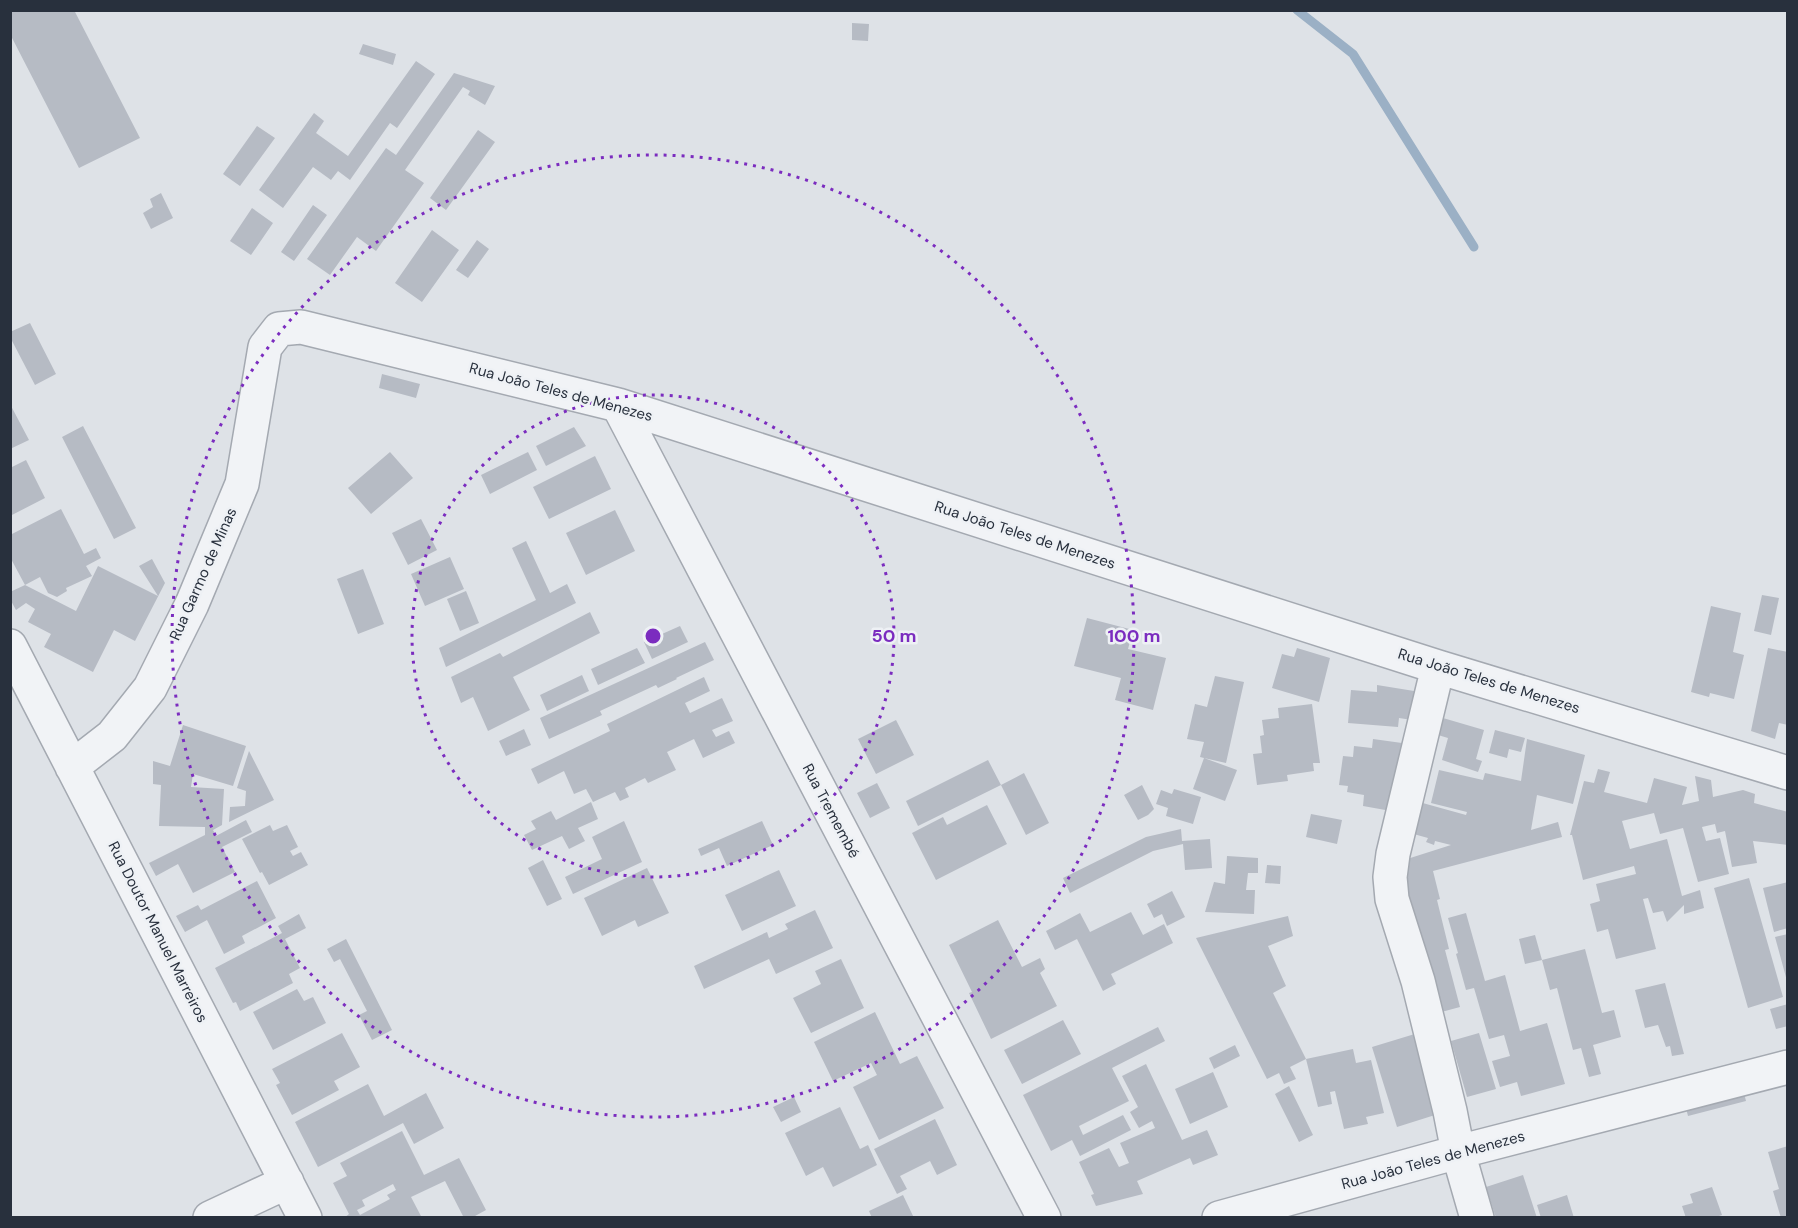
<svg xmlns="http://www.w3.org/2000/svg" width="1798" height="1228" font-family="'DM Sans',sans-serif">
<rect width="100%" height="100%" fill="#dee2e7"/>
<g fill="none" stroke-linecap="round" stroke-linejoin="round">
<path stroke="#9bb0c5" stroke-width="9" d="M1297 10 1353 54 1474 247"/>
</g>
<path fill="#b6bbc4" fill-rule="evenodd" d="M10 10H74L140 138 79 168 10 34Z
M852 23 869 24 868 41 852 40Z
M363 44 396 54 393 65 359 54Z
M416 61 435 74 397 128 390 123 350 180 338 171 331 180 313 167 283 208 259 190 314 113 324 121 316 133 348 156Z
M454 73 495 86 485 105 468 95 470 91 463 87 405 170 424 183 376 251 357 237 330 275 307 259 386 148 396 155Z
M257 126 275 138 240 186 223 174Z
M478 130 495 142 446 210 430 198Z
M161 193 173 218 151 229 143 213 153 207 150 199Z
M313 205 327 215 294 261 281 252Z
M252 208 273 223 251 255 230 241Z
M432 230 459 250 422 302 395 283Z
M477 240 489 249 468 278 456 270Z
M30 323 56 374 35 385 10 337V332Z
M382 374 420 384 416 398 379 388Z
M10 404 29 440 10 449Z
M83 426 136 528 114 539 62 437Z
M574 427 586 446 546 466 536 446Z
M390 452 413 478 371 514 348 488Z
M528 452 537 470 490 494 481 475Z
M595 456 611 489 549 519 533 487Z
M26 460 45 498 10 516V468Z
M61 509 84 554 96 548 101 558 86 566 92 576 66 588 67 591 57 597 48 593 40 577 25 585 76 611 98 566 158 596 139 566 152 559 165 583 135 641 114 630 93 672 44 647 51 634 28 622 35 609 26 603 16 610 10 599V592L25 585 10 557V535Z
M615 510 635 551 586 575 566 533Z
M421 519 437 550 408 565 392 533Z
M526 541 550 593 567 584 576 603 446 667 439 648 536 600 512 548Z
M450 557 464 589 425 606 411 574Z
M363 569 384 624 358 634 337 579Z
M466 591 479 623 460 631 447 599Z
M1762 595 1779 598 1771 635 1754 631Z
M1711 606 1741 613 1733 652 1744 655 1734 699 1710 693 1709 697 1691 692Z
M590 612 600 633 513 677 530 710 488 731 473 697 461 703 451 677 500 653 503 657Z
M1087 618 1133 630 1128 649 1166 658 1153 710 1115 700 1121 678 1074 666Z
M680 626 688 642 652 659 644 642Z
M705 642 714 660 676 678 677 679 658 688 656 685 600 711 602 715 549 739 540 718Z
M637 648 645 663 598 685 591 669Z
M1297 648 1330 658 1319 702 1272 688 1282 654 1294 657Z
M1768 648 1788 652V725L1779 723 1775 739 1751 731Z
M582 675 589 691 547 711 540 695Z
M1215 676 1244 682 1226 763 1204 758 1237 770 1225 801 1193 789 1204 758 1200 757 1204 742 1187 739 1195 704 1207 707Z
M704 677 710 691 685 703 690 713 722 698 733 721 712 730 716 737 729 731 735 743 703 758 694 739 667 752 676 770 648 783 645 778 625 788 629 797 620 801 615 792 593 802 586 789 574 794 564 771 538 784 531 769 610 731 607 724Z
M1377 685 1414 691 1412 720 1399 718 1398 727 1348 723 1351 690 1377 692Z
M1312 704 1320 763H1313L1314 771 1287 775 1288 781 1257 785 1253 754 1262 753 1260 736 1264 735 1262 720 1279 718 1278 708Z
M1443 718 1484 730 1476 759 1482 761 1478 772 1442 760 1448 738 1438 735Z
M896 720 914 755 876 774 858 739Z
M183 725 246 746 233 786 193 774 191 787 224 789 222 825 213 830 216 836 246 820 252 832 222 847 235 872 193 893 178 864 156 876 149 863 205 835V827L159 826 161 785 153 784V761L170 766Z
M524 729 531 745 506 756 499 741Z
M1495 730 1525 738 1521 752 1509 749 1507 758 1489 753Z
M1373 739 1402 743 1391 811 1363 806 1364 795 1347 792 1348 786 1339 785 1343 756 1353 757 1354 746 1372 748Z
M1527 739 1585 755 1573 804 1537 795 1531 830 1558 822 1562 837 1433 871 1440 899 1437 900 1449 949 1445 950 1460 1007 1434 1014 1398 880 1407 878 1404 860 1451 845 1435 841 1434 845 1426 842 1428 838 1410 833 1419 802 1466 815 1467 812 1431 803 1439 770 1483 780 1485 773 1521 781Z
M249 751 274 800 229 822 230 807 245 806 246 791 237 788Z
M988 760 1001 785 1024 773 1049 823 1026 835 1001 785 918 826 906 801Z
M1598 769 1610 772 1604 792 1647 803 1654 778 1687 787 1682 805 1699 801 1695 776 1711 780 1713 797 1743 790 1755 794 1754 803 1788 812V845L1753 841 1757 863 1732 867 1725 831 1717 833 1715 824 1702 827 1706 841 1720 838 1729 874 1698 882 1683 828 1660 834 1654 813 1622 821 1630 849 1667 839 1682 896 1700 890 1704 908 1684 914V905L1667 922 1663 911 1653 913 1648 898 1643 899 1656 949 1616 959 1608 929 1597 932 1590 904 1600 901 1596 884 1636 874 1634 866 1583 880 1572 835H1570L1584 781 1594 783Z
M877 783 890 808 870 818 857 793Z
M1142 785 1154 809 1148 815 1138 820 1124 795Z
M1174 789 1201 797 1193 824 1166 816 1168 808 1156 804 1161 790 1172 794Z
M591 802 598 819 578 828 585 841 569 849 562 836 532 850 524 835 536 829 531 821 551 811 556 820Z
M987 805 1007 844 936 880 912 833 943 817 947 825Z
M1311 814 1342 820 1337 844 1306 837Z
M624 821 642 862 573 894 565 877 602 859 592 837Z
M762 821 773 845 727 866 719 848 701 856 698 849Z
M270 825 273 831 287 825 298 847 290 851 293 856 301 852 308 865 269 885 262 872 260 873 242 839Z
M1181 829 1182 841 1210 839 1212 868 1185 870 1183 844 1153 851 1070 893 1063 878 1146 837Z
M1227 856 1258 858V873H1248L1246 890H1255L1254 914 1205 912 1214 882 1225 884Z
M543 860 562 899 547 906 528 868Z
M1267 865 1281 866 1280 884 1265 883Z
M647 868 669 913 638 927 635 920 602 936 584 898Z
M779 870 796 906 742 931 725 895Z
M1749 878 1783 997 1748 1008 1714 888Z
M257 881 276 918 242 936 245 943 224 954 207 920 185 932 176 916 198 905 201 910Z
M1788 882V928L1774 932 1763 888Z
M1172 891 1185 917 1167 926 1162 914 1154 918 1147 904Z
M815 910 833 948 776 974 769 959 704 989 694 966 767 932 769 938 788 929 785 924Z
M1131 912 1143 935 1164 924 1173 943 1111 974 1116 984 1103 991 1077 939 1055 950 1046 931 1080 913 1090 932Z
M1466 913 1485 981 1505 975 1520 1031 1547 1023 1565 1084 1521 1096 1517 1082 1500 1087 1492 1061 1510 1056 1504 1035 1489 1039 1474 988 1466 990 1456 954 1458 953 1448 918Z
M299 914 306 928 285 939 300 968 289 974 293 983 240 1011 236 1002 233 1003 215 968 282 933 278 926Z
M1288 916 1293 936 1268 946 1286 986 1273 993 1306 1059 1353 1049 1356 1063 1371 1060 1384 1113 1366 1117 1368 1124 1344 1129 1335 1091 1330 1092 1332 1104 1318 1107 1306 1059 1290 1067 1296 1079 1284 1084 1279 1073 1267 1079 1196 938Z
M998 920 1022 967 1040 958 1045 969 1040 973 1057 1006 991 1039 969 993 972 992 949 945Z
M1788 934V981H1787L1775 937Z
M1535 935 1542 960 1525 964 1519 939Z
M346 939 392 1030 372 1040 359 1015 367 1011 340 959 334 962 327 949Z
M1585 949 1602 1013 1614 1010 1621 1037 1593 1045 1601 1074 1589 1077 1581 1048 1573 1050 1557 988 1550 990 1542 960Z
M841 959 864 1008 811 1033 793 998 821 984 815 971Z
M1665 983 1684 1054 1672 1056 1670 1046 1666 1047 1658 1025 1645 1028 1635 990Z
M297 989 304 1001 313 997 326 1023 273 1050 253 1012Z
M1788 1004V1026L1776 1029 1770 1009Z
M875 1012 900 1064 917 1056 944 1108 879 1140 853 1087 877 1075 871 1063 833 1081 814 1042Z
M1063 1020 1081 1054 1022 1084 1004 1050Z
M1158 1027 1165 1041 1112 1068 1129 1101 1079 1126 1083 1135 1123 1115 1131 1130 1080 1156 1072 1140 1051 1151 1023 1095Z
M342 1033 360 1067 334 1081 339 1090 292 1115 276 1085 280 1083 272 1069Z
M1418 1033 1439 1103 1432 1106 1435 1115 1397 1127 1372 1047Z
M1479 1033 1496 1089 1467 1097 1451 1041Z
M1235 1045 1240 1056 1214 1069 1209 1058Z
M1146 1064 1182 1140 1207 1130 1218 1155 1193 1165 1190 1158 1137 1181 1143 1194 1096 1206 1091 1195 1094 1194 1079 1162 1109 1148 1119 1167 1129 1163 1120 1143 1155 1128 1152 1121 1139 1128 1130 1112 1138 1107 1122 1076Z
M1213 1072 1228 1107 1190 1124 1175 1089Z
M368 1084 384 1116 426 1093 444 1128 414 1144 403 1123 318 1167 295 1122Z
M1289 1086 1313 1135 1299 1142 1275 1094Z
M1743 1089 1746 1101 1688 1116 1685 1104Z
M794 1097 801 1112 781 1122 773 1107Z
M840 1107 860 1149 868 1145 877 1165 833 1187 823 1167 806 1176 785 1133Z
M935 1119 957 1165 937 1175 930 1161 900 1176 907 1189 897 1194 874 1149Z
M402 1131 424 1175 459 1158 486 1210 475 1216 476 1218H464L445 1181 411 1197 422 1218H344L349 1214 333 1183 347 1176 340 1163ZM393 1184 396 1190 387 1195 390 1199 360 1215 357 1210 365 1206 362 1200Z
M1788 1146V1218H1781L1773 1191 1779 1189 1768 1152Z
M1523 1175 1537 1218H1496L1486 1187Z
M1712 1187 1722 1215 1713 1218H1686L1682 1206 1693 1203 1690 1194Z
M903 1195 914 1218H872L869 1211Z
M1567 1195 1574 1218H1541L1537 1205Z"/>
<g fill="none" stroke-linecap="round" stroke-linejoin="round">
<defs>
<path id="street" d="M618 405 1044 1218
M10 646 305 1218
M1438 667 1393 854 1390 877 1392 899 1418 981 1450 1111 1458 1152 1477 1218
M72 767 112 736 150 688 192 604 242 484 265 347 279 329 301 327 618 405 1438 667 1788 773
M210 1218 287 1182
M1219 1218 1458 1152 1788 1067"/>
</defs>
<use href="#street" stroke="#a4a9b1" stroke-width="36"/>
<use href="#street" stroke="#f1f3f6" stroke-width="33"/>
</g>
<g fill="none" stroke="#7b2cbf" stroke-width="3" stroke-dasharray="3 6">
<circle cx="653" cy="636" r="241"/>
<circle cx="653" cy="636" r="481"/>
</g>
<g text-anchor="middle" stroke-width="5" stroke-linejoin="round" paint-order="stroke">
<g font-size="15" fill="#28303d" stroke="#eef1f5">
<text transform="translate(561 392) rotate(15)" y="5">Rua João Teles de Menezes</text>
<text transform="translate(1025 535) rotate(18)" y="5">Rua João Teles de Menezes</text>
<text transform="translate(203 574) rotate(-66)" y="5">Rua Garmo de Minas</text>
<text transform="translate(1489 681) rotate(17)" y="5">Rua João Teles de Menezes</text>
<text transform="translate(831 811) rotate(62)" y="5">Rua Tremembé</text>
<text transform="translate(158 932) rotate(63)" y="5">Rua Doutor Manuel Marreiros</text>
<text transform="translate(1433 1160) rotate(-15)" y="5">Rua João Teles de Menezes</text>
</g>
</g>
<circle cx="653" cy="636" r="9" fill="#7b2cbf" stroke="#eef1f5" stroke-width="3"/>
<g font-size="18" text-anchor="middle" font-weight="bold" fill="#7b2cbf" stroke="#eef1f5" stroke-width="5" stroke-linejoin="round" paint-order="stroke">
<text x="894" y="642">50 m</text>
<text x="1134" y="642">100 m</text>
</g>
<rect width="1798" height="1228" fill="none" stroke="#28303d" stroke-width="24"/>
</svg>
